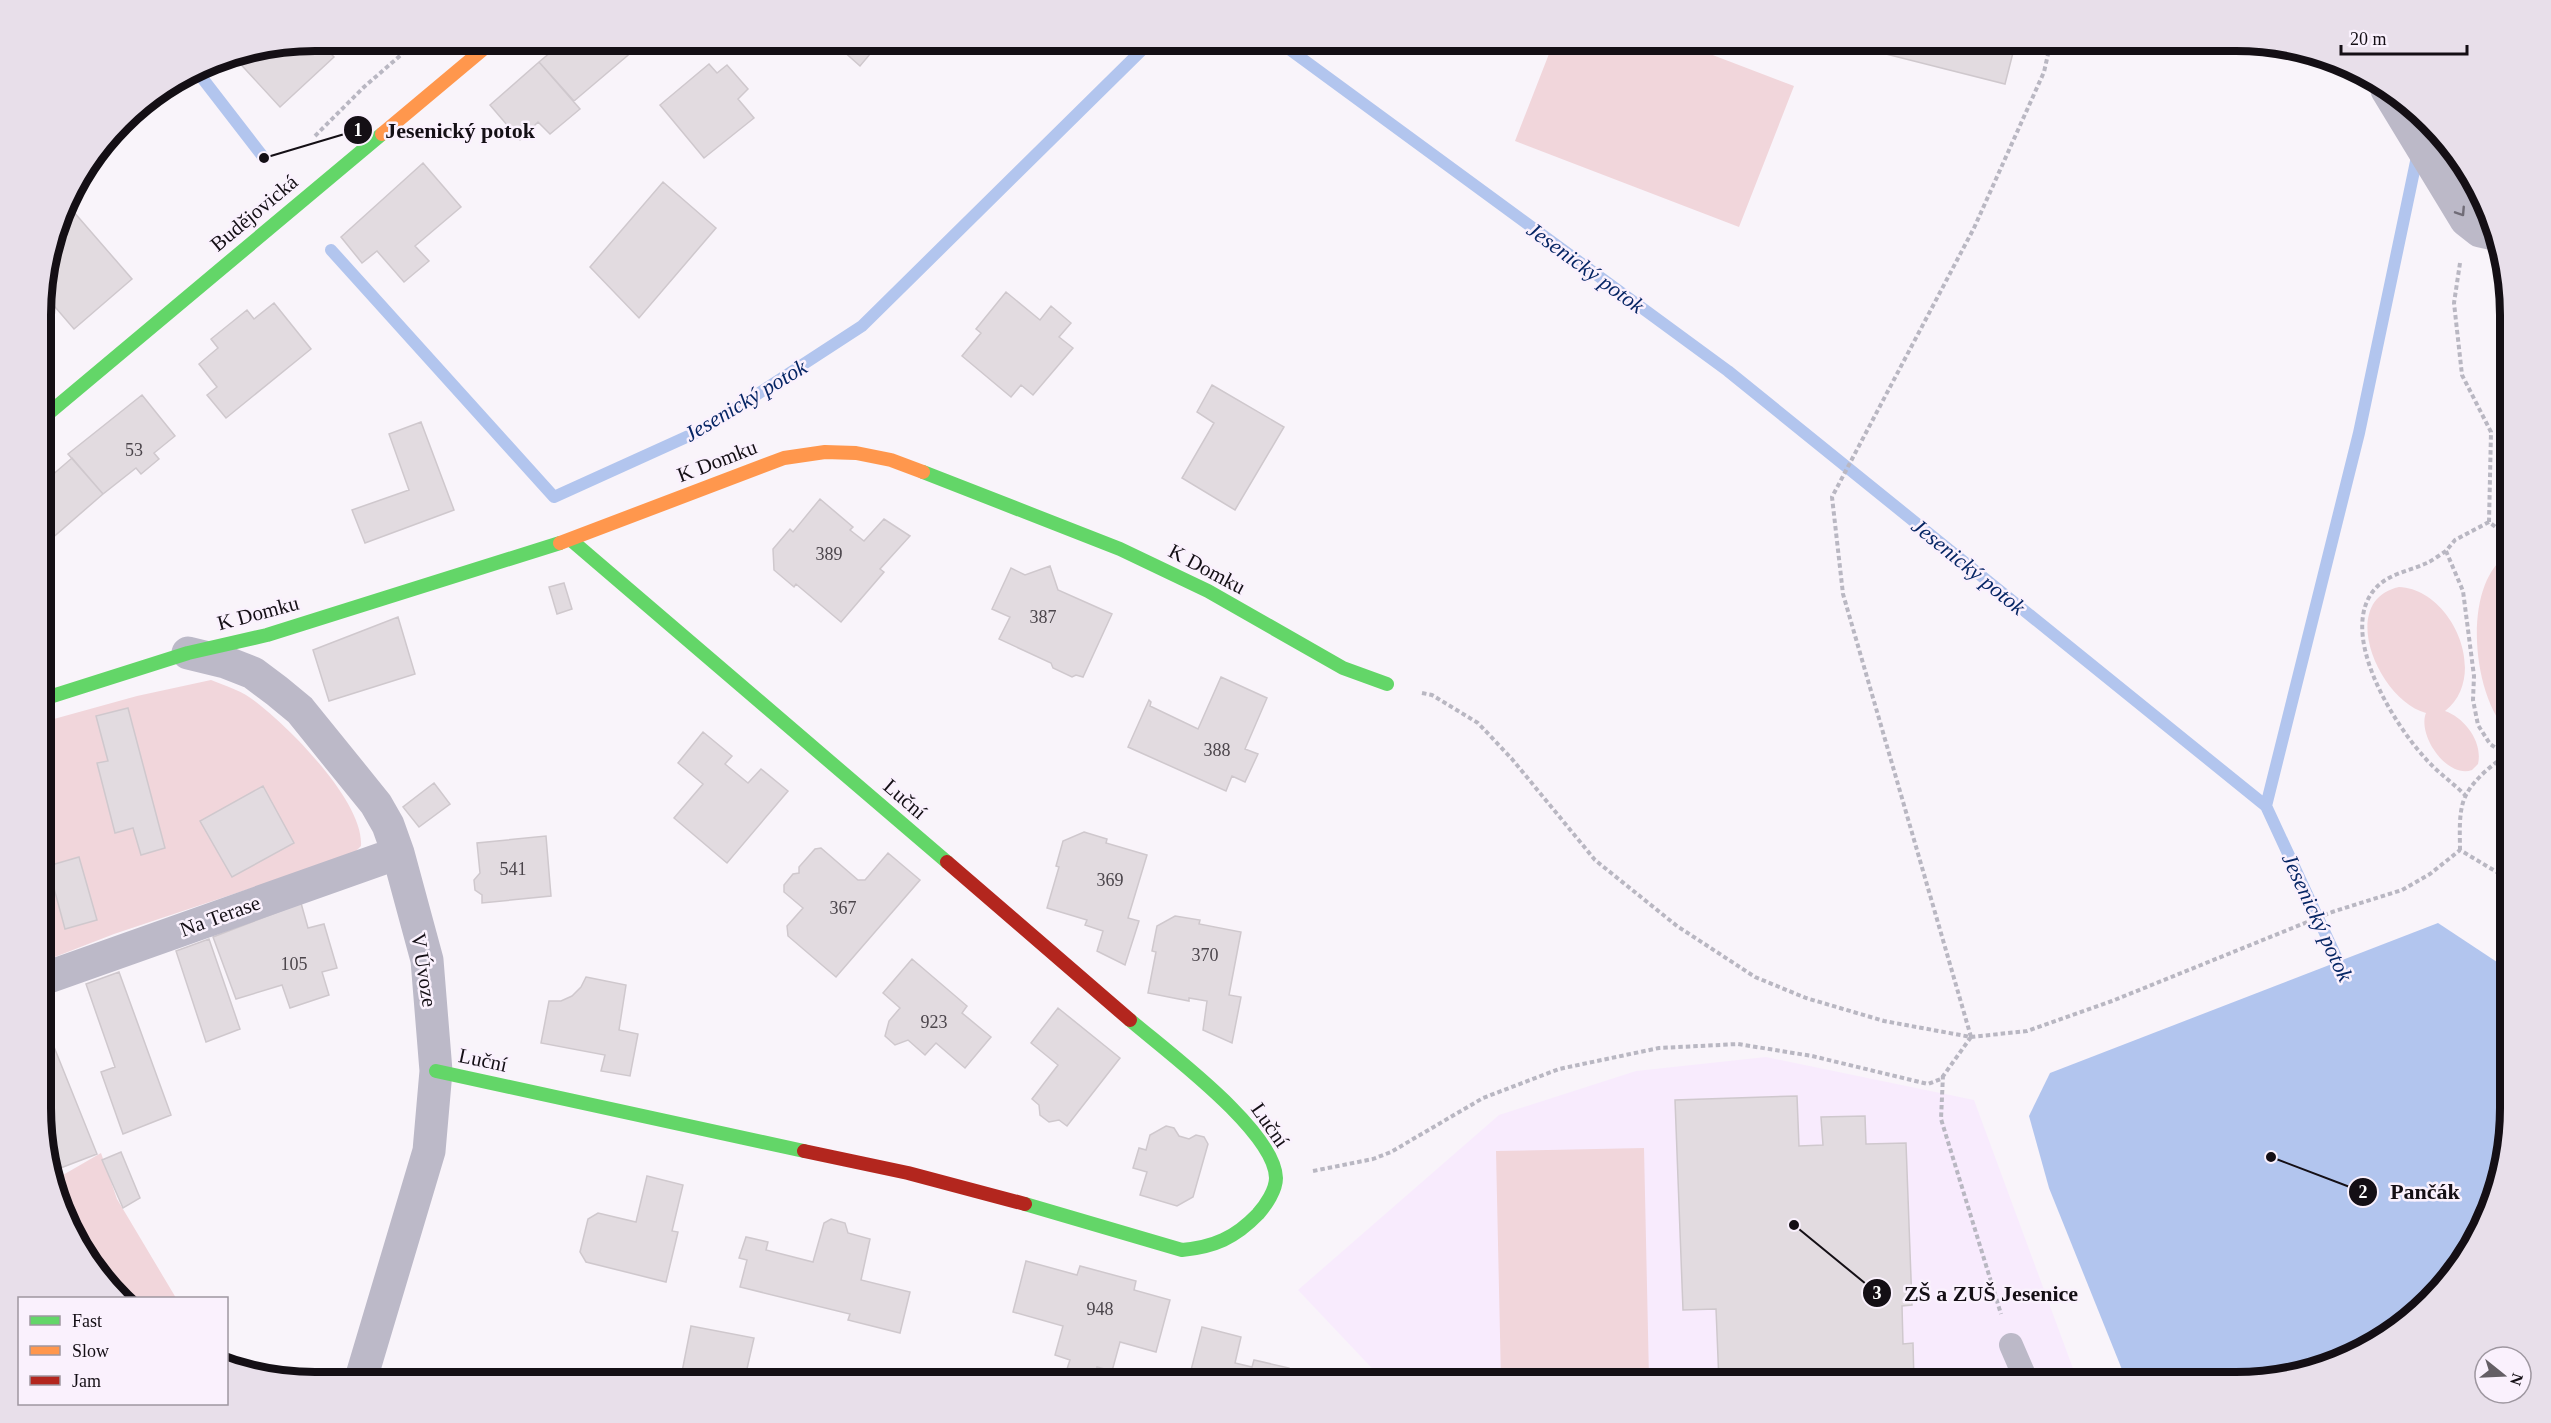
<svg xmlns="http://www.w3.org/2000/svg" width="2551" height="1423" font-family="'Times New Roman',serif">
<rect width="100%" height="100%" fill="#f9f4fa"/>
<path fill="#f8ebfd" d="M1766 1057 1974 1100 2078 1382H1385L1298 1290 1499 1115 1636 1071Z"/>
<path fill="#f1d6db" d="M1554 41H1676L1794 86 1739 227 1515 141Z
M2510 553V734C2472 699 2460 582 2510 553Z
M2399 587C2452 589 2490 676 2445 711 2465 718 2483 742 2478 764L2472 770C2447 779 2417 735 2426 713 2379 701 2336 601 2399 587Z
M211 680C226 686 243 691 256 702 290 728 364 802 361 846L353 854 114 934 47 960 43 943V722L137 696Z
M1644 1148 1649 1378 1501 1381 1496 1151Z
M101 1153 117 1199 176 1298H127L87 1261 56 1179Z"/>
<path fill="#b2c5ee" d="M2438 923 2506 968 2510 974V1125L2474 1245 2388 1336 2324 1368 2253 1382H2127L2049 1188 2029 1116 2050 1073Z"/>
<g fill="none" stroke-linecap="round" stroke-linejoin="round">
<path stroke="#b2c5ee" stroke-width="12" d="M1278 41 1728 371 2266 806 2344 974
M196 70 264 158
M331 250 554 497 704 429 862 326 1148 44 1155 41
M2266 806 2359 433 2418 152"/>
</g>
<path fill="#e2dbe0" stroke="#cfc8cd" stroke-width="1.5" d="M319 41 334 57 280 107 234 57Z
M564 41H624L633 51 574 101 539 62Z
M832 41H881L860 66Z
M1868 41H2016L2005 84 1866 49Z
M539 62 580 109 550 134 538 122 520 140 490 105Z
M709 64 717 73 727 65 748 89 738 99 754 118 704 158 660 105Z
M423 163 461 207 415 246 429 261 404 282 377 251 362 263 341 237Z
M663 182 716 228 639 318 590 267Z
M66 203 132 279 74 329 43 293V280Z
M1006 292 1040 320 1051 306 1071 323 1059 337 1073 348 1033 395 1021 385 1011 397 962 356 981 333 976 329Z
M274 303 311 349 226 418 207 395 217 387 199 364 218 348 211 339 247 310 254 319Z
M1212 385 1284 427 1235 510 1182 478 1214 423 1197 412Z
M142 395 175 436 154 453 159 459 141 474 136 468 103 494 68 454Z
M421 422 454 510 365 543 352 510 409 490 389 434Z
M72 458 103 494 43 546V483Z
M820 499 853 527 850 530 864 541 884 519 910 536 880 569 884 572 841 622 796 584 794 587 774 570 773 549 790 529 793 532Z
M1050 566 1058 590 1112 614 1083 677 1076 675 1072 677 1053 668 1051 663 999 639 1010 617 992 609 1011 568 1025 575Z
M564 583 572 609 557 614 549 587Z
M398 617 415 674 329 701 313 650Z
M1221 677 1267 698 1245 749 1258 754 1245 782 1232 776 1226 791 1128 747 1149 700 1151 702 1150 706 1198 729Z
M128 708 165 848 141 855 133 828 115 833 97 763 108 761 96 716Z
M703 732 732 756 725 764 748 783 761 769 788 791 727 863 674 818 703 784 678 763Z
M434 783 450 804 419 827 403 807Z
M263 786 294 843 232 877 200 821Z
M1084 832 1107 839 1106 843 1147 855 1128 918 1139 921 1125 965 1097 951 1103 931 1085 925 1087 920 1047 908 1059 867 1056 866 1063 841Z
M546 836 551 896 482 903V895L475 890 474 880 480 873 477 843Z
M821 848 858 880H865L888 853 920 880 836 977 788 936 787 926 803 908 784 892V885L793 874 799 873V867L815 849Z
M79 857 97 920 65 929 48 866Z
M301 903 308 928 324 924 337 968 322 972 329 995 290 1008 282 985 236 999 213 937Z
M1175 916 1200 920 1199 924 1241 932 1229 995 1241 997 1232 1043 1203 1030 1207 1001 1189 998V1001L1148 993 1156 952 1152 951 1157 926Z
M209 939 240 1029 206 1042 176 951Z
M912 959 967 1006 962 1013 991 1037 965 1068 936 1043 925 1055 908 1040 895 1045 885 1036 889 1021 900 1008 883 993Z
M119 972 171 1115 123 1134 101 1072 115 1067 86 984Z
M586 977 626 985 619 1030 638 1034 630 1076 601 1071 605 1055 541 1043 549 1001H561L572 996 581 987Z
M1058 1008 1120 1058 1067 1126 1059 1120 1049 1122 1040 1115 1039 1105 1032 1099 1058 1065 1031 1043Z
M44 1022 97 1154 58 1169 47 1142 54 1139 43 1111Z
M1797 1096 1799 1146 1823 1145 1821 1117 1865 1116 1866 1144 1906 1143 1912 1305 1902 1306 1903 1344 1913 1343 1914 1382H1719L1716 1309 1683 1310 1675 1100Z
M1166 1126 1174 1128 1179 1136 1189 1139 1196 1135 1204 1137 1208 1144 1193 1197 1177 1206 1140 1195 1147 1172 1133 1168 1139 1148 1146 1150 1150 1135Z
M121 1152 140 1198 123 1208 102 1160Z
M647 1176 683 1185 672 1231 678 1232 666 1282 586 1262 580 1252 588 1219 598 1213 636 1222Z
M831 1219 845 1223 848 1233 870 1239 861 1280 910 1292 900 1333 848 1320 850 1314 740 1287 747 1260 739 1258 746 1237 768 1242 766 1250 813 1262 824 1223Z
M1026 1261 1077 1275 1080 1266 1136 1281 1134 1290 1170 1300 1156 1352 1120 1342 1112 1371 1097 1367 1094 1376 1067 1369 1070 1360 1055 1355 1063 1326 1013 1312Z
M691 1326 754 1338 744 1382H680Z
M1202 1327 1241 1337 1235 1363 1252 1367 1254 1360 1289 1368 1288 1375 1294 1382H1188Z"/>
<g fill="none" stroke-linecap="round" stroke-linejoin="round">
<path stroke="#b9b7c2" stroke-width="4" stroke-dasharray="4.5 3" stroke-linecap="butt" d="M315 136 364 87 417 41
M2460 263 2454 303 2462 375 2491 432 2489 522 2510 538
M2489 522 2455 540 2446 551 2463 591 2474 676 2473 700 2478 725 2490 744 2506 755
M2446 551C2440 555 2433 560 2427 563 2409 571 2387 574 2374 590 2338 634 2393 723 2425 758 2437 772 2452 782 2465 795
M1422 693 1432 695 1478 723 1512 759 1595 860 1677 926 1755 977 1806 998 1884 1021 1971 1037 2027 1031 2112 1001 2332 912 2402 890 2430 874 2460 850 2510 880
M2460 850C2460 834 2458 810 2466 795 2474 779 2495 762 2510 753
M1971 1037 1843 594 1832 497 1974 228 2044 72 2051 41
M1943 1075 1941 1119 2001 1314
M1313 1171 1373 1159 1391 1152 1483 1098 1559 1069 1659 1048 1738 1044 1812 1056 1928 1084 1941 1079 1971 1037"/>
<path stroke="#bcb9c8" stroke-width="24" d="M2011 1345 2027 1382"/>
<path stroke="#bcb9c8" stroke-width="33" d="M2387 90 2466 220 2480 231 2498 235
M188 653 225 662 253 673 277 691 300 710 376 804 388 825 398 853 427 960 436 1071 429 1151 360 1382
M43 979 398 853"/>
<path stroke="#63d668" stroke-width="14" d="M43 418 382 134
M923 472 1120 549 1208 591 1343 668 1387 684
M571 540 947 862
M43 699 188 653 267 635 560 543
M436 1071 804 1151
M1025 1204 1182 1250C1214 1247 1235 1238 1258 1214 1266 1205 1276 1190 1276 1178 1275 1131 1166 1051 1130 1020"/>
<path stroke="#ff974d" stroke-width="14" d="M382 134 493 41
M560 543 784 458 825 452 856 453 891 460 923 472"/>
<path stroke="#b3261e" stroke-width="14" d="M947 862 1130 1020
M804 1151 908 1173 1025 1204"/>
</g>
<defs><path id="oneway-chevron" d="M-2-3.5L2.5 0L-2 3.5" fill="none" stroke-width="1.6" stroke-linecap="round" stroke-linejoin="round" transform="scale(1.5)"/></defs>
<use stroke="#706c77" href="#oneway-chevron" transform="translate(2461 212) rotate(57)"/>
<g text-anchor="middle" stroke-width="5" stroke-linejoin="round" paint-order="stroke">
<g font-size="18" fill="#4b454b">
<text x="134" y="456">53</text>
<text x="829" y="560">389</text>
<text x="1043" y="623">387</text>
<text x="1217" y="756">388</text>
<text x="513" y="875">541</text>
<text x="1110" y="886">369</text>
<text x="843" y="914">367</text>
<text x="1205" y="961">370</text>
<text x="294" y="970">105</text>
<text x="934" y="1028">923</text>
<text x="1100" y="1315">948</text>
</g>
<g font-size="21" fill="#140f15" stroke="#faf1fd">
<text transform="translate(254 213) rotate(-40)" y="7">Budějovická</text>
<text transform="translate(717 461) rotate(-21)" y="7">K Domku</text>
<text transform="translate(1207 569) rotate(28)" y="7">K Domku</text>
<text transform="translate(258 613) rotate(-15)" y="7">K Domku</text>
<text transform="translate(905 799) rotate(41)" y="7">Luční</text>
<text transform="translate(220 916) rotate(-20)" y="7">Na Terase</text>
<text transform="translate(424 970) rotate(81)" y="7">V Úvoze</text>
<text transform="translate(483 1060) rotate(12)" y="7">Luční</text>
<text transform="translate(1270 1125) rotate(55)" y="7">Luční</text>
</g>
<g font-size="22" font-style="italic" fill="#072665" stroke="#faf1fd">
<text transform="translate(1586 267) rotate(36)" y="8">Jesenický potok</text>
<text transform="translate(745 400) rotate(-31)" y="8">Jesenický potok</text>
<text transform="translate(1969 566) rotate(39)" y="8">Jesenický potok</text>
<text transform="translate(2318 917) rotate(65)" y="8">Jesenický potok</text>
</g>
</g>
<path d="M0 0H2551V1423H0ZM315 51H2236A264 264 0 0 1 2500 315V1108A264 264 0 0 1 2236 1372H315A264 264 0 0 1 51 1108V315A264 264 0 0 1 315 51Z" fill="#e8dfea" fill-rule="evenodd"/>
<path fill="none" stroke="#140f15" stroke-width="8" d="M315 51H2236A264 264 0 0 1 2500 315V1108A264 264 0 0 1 2236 1372H315A264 264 0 0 1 51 1108V315A264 264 0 0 1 315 51Z"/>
<path fill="none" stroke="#140f15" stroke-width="2" d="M264 158L358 130M2271 1157L2363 1192M1794 1225L1877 1293"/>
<g fill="#140f15" stroke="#faf1fd" stroke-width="2">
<circle cx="264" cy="158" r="6"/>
<circle cx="2271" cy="1157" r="6"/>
<circle cx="1794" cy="1225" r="6"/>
<circle cx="358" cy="130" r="15"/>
<circle cx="2363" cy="1192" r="15"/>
<circle cx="1877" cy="1293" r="15"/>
</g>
<g font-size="18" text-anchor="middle" font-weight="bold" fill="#fff">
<text x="358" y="136">1</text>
<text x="2363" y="1198">2</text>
<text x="1877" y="1299">3</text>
</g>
<g font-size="22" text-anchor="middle" font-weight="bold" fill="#140f15" stroke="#faf1fd" stroke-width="5" stroke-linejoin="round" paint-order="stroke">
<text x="460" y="138">Jesenický potok</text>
<text x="2425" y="1199">Pančák</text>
<text x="1991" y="1301">ZŠ a ZUŠ Jesenice</text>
</g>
<rect x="18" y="1297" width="210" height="108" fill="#faf1fd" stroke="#9e97a0" stroke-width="1.5"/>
<rect x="30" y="1316" width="30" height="9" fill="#63d668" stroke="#9e97a0" stroke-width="1.5"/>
<text x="72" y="1327" font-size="18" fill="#140f15">Fast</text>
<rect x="30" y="1346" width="30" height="9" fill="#ff974d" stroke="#9e97a0" stroke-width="1.5"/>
<text x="72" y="1357" font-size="18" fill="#140f15">Slow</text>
<rect x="30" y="1376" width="30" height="9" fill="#b3261e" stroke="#9e97a0" stroke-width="1.5"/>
<text x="72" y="1387" font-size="18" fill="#140f15">Jam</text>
<g transform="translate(2503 1375) rotate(108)"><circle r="28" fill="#faf1fd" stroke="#9e97a0" stroke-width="1.5"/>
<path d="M0-4.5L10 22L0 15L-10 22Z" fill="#645f65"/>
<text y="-9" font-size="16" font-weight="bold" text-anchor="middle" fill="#140f15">N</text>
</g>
<path d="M2341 45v9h126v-9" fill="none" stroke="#140f15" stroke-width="3"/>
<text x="2350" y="45" font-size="18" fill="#140f15" stroke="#faf1fd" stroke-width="4.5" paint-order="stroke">20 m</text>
</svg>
